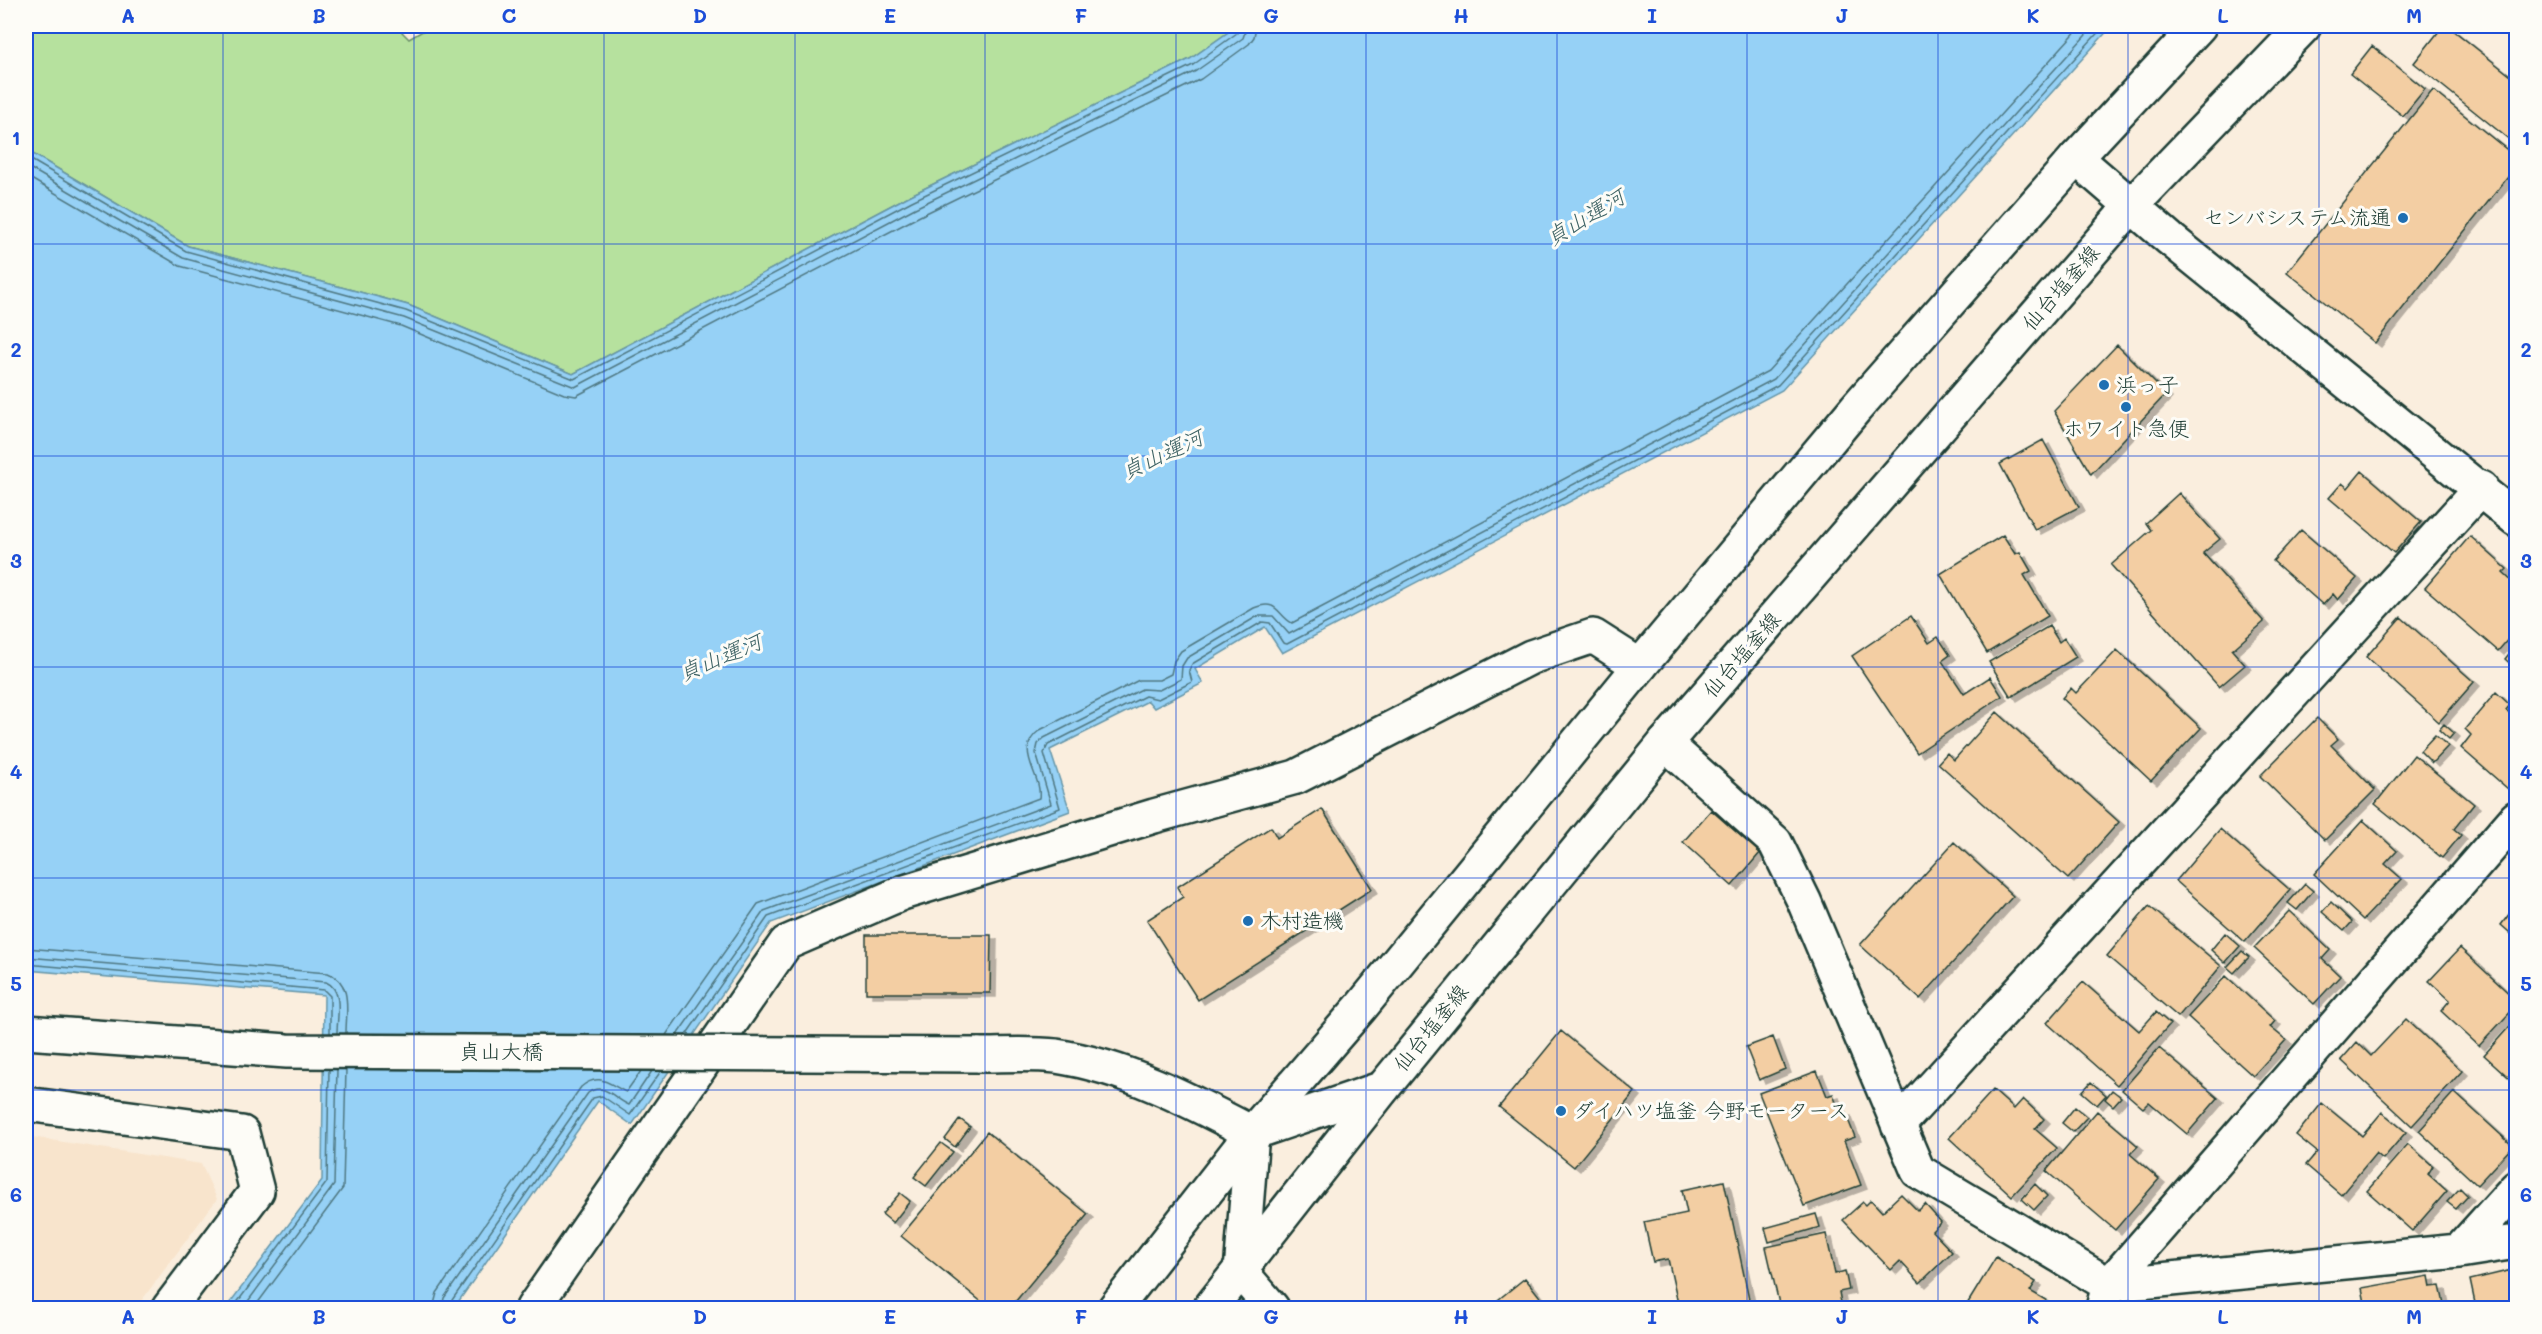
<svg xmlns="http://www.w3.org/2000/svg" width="2542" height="1334" font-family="Mali,'Klee One',sans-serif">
<defs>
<filter id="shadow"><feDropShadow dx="6" dy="4" stdDeviation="0" flood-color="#0004"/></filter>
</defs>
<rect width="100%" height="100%" fill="#faeede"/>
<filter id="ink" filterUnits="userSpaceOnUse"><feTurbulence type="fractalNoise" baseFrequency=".0167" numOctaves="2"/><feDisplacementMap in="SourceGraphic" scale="12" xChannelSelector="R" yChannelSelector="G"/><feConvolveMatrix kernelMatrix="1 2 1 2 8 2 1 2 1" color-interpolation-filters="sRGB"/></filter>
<g filter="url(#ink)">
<path fill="#f8e4cc" d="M26 1136 201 1164 217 1199 136 1308H26Z"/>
<path fill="#b6e19e" stroke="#6a8f69" stroke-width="1.5" d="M26 26H396L409 39 431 26H1237L1190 59 909 196 573 374 408 305 188 246 26 150Z"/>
<path fill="#96d1f6" stroke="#6696a8" stroke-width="1.5" d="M1237 26H2112L1782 390 1282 653 1265 627 1195 669 1203 683 1154 708 1148 701 1050 750 1070 811 771 923 632 1125 598 1101 454 1308H226L322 1180 324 995 26 970V150L188 246 408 305 573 374 909 196 1190 59Z"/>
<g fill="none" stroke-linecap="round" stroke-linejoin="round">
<path stroke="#4f7882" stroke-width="1.5" d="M26 157 186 251 406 311 574 379 912 201 1193 65 1237 33 1239 26
M26 166 183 258 404 318 575 387 915 208 1196 71 1243 38 1247 26
M26 176 180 266 401 326 564 394 576 396 920 216 1201 79 1249 44 1254 37 1256 26
M26 948 328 973C353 982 346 1012 346 1033
M26 957 326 982C344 990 337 1017 337 1033
M26 964 324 990 330 996V1033
M666 1035 758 904 1039 798C1043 775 1012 750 1040 730L1139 680H1159L1171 674 1174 661 1181 651 1254 608C1278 598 1277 615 1292 623L1768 371 2081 26
M677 1035 764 911 1051 804 1036 753 1038 744 1044 738 1142 689 1159 690 1181 679 1182 666 1187 658 1258 616H1273L1289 634 1774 379 2094 26
M686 1035 768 917 1060 808 1044 753 1048 745 1145 696 1158 699 1192 682 1189 670 1192 664 1262 622 1270 623 1283 643 1287 644 1778 385 2104 26
M233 1308 327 1182 329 1069
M243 1308 334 1185 337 1069
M254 1308 343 1188 346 1069
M433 1308 437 1293 581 1087C599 1071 610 1085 626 1092L641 1071
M442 1308 444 1298 588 1093C604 1081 614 1099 629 1105L652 1071
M449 1308 450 1303 593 1098 602 1096 630 1115 661 1071"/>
</g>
<path fill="#f3cea3" stroke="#1f3d34" stroke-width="1.5" filter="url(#shadow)" d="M2443 26H2448L2516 80V145L2414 63Z
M2372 46 2425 89 2403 116 2350 74Z
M2433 90 2516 157V167L2375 343 2287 272Z
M2117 345 2166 394 2091 474 2054 411Z
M2043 440 2079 507 2035 530 2000 464Z
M2362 471 2421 522 2394 553 2329 498 2342 483 2348 488Z
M2179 493 2220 539 2203 553 2264 622 2232 650 2245 665 2219 687 2111 565 2151 530 2146 523Z
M2301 530 2357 578 2338 600 2333 594 2323 605 2273 561Z
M2003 535 2015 554 2020 552 2031 571 2024 575 2048 616 1987 653 1940 574Z
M2470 536 2507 569 2503 573 2516 585V630L2498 651 2425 588Z
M1911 616 1929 643 1938 637 1950 655 1942 661 1964 694 1990 677 2002 696 1917 753 1852 656Z
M2401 617 2474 682 2439 722 2366 657Z
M2049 626 2059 642 2064 638 2076 657 2011 697 1989 662Z
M2516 645V669L2505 659Z
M2117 650 2201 728 2151 781 2062 698 2071 688 2076 693Z
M2496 692 2510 705 2506 710 2516 719V757L2514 760 2516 762V779L2508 789 2461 748 2471 735 2465 729Z
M1997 712 2119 822 2068 879 1938 763 1947 753 1954 760Z
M2317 718 2338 739 2331 745 2375 790 2325 840 2260 776Z
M2444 724 2454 733 2449 739 2439 730Z
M2435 735 2448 746 2432 763 2420 751Z
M2414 755 2474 804 2454 829 2461 835 2442 858 2375 804Z
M1322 809 1372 889 1198 1000 1147 920 1183 897 1177 887 1271 827 1277 838Z
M1711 810 1760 853 1732 886 1683 842Z
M2363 820 2397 851 2385 864 2402 879 2363 920 2314 874Z
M2220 829 2290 890 2245 942 2176 881Z
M1954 842 2013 896 1920 999 1860 945Z
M2305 884 2313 891 2297 910 2288 903Z
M2331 902 2352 922 2344 931 2322 912Z
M2516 905V938L2501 925Z
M2149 906 2221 966 2178 1017 2107 956Z
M2289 911 2330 950 2322 959 2340 976 2314 1004 2254 948Z
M2225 933 2240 946 2225 963 2211 950Z
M866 935H991L990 993H866Z
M2460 948 2516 1000V1006L2479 1046 2441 1011 2450 1000 2429 981Z
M2242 951 2249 957 2234 973 2227 967Z
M2226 976 2275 1021 2270 1027 2286 1040 2253 1076 2188 1017Z
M2083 982 2139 1031 2156 1012 2170 1024 2117 1085 2047 1023Z
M2406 1019 2462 1071 2412 1126 2341 1060 2357 1042 2371 1056Z
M2516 1019V1084L2484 1055Z
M1561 1031 1635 1092 1574 1167 1499 1107Z
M1773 1037 1785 1069 1759 1080 1746 1047Z
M2159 1048 2218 1098 2187 1134 2149 1102 2143 1108 2122 1090Z
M1817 1071 1827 1096 1833 1094 1840 1114 1845 1112 1855 1137 1844 1141 1861 1185 1804 1206 1759 1093Z
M2091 1082 2106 1095 2097 1105 2082 1092Z
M1993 1090 2014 1109 2023 1099 2044 1119 2035 1129 2057 1148 2012 1196 1949 1138Z
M2112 1090 2121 1097 2113 1106 2105 1099Z
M2454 1092 2513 1146 2477 1185 2419 1131Z
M2322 1103 2362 1136 2382 1112 2406 1132 2383 1159 2376 1153 2341 1195 2306 1165 2317 1152 2296 1135Z
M2075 1107 2087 1117 2073 1132 2062 1123Z
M2097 1111 2138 1146 2130 1154 2159 1179 2115 1230 2046 1171Z
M960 1119 970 1127 955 1147 945 1139Z
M987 1132 1088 1214 1010 1308H989L901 1236Z
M941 1143 953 1152 926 1186 914 1177Z
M2408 1144 2433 1166 2428 1174 2447 1191 2412 1231 2367 1191Z
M1724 1181 1751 1308H1679L1668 1259 1653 1262 1644 1222 1687 1213 1682 1190Z
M2035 1184 2047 1196 2034 1210 2022 1199Z
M2460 1188 2468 1196 2456 1209 2447 1202Z
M900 1193 910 1201 893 1223 882 1214Z
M1901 1194 1918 1211 1925 1204 1941 1222 1932 1231 1952 1252 1920 1283 1900 1261 1891 1270 1843 1220 1863 1202 1866 1205 1871 1200 1882 1212Z
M1816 1214 1820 1227 1769 1242 1765 1228Z
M1826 1234 1835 1274 1845 1271 1849 1290 1839 1292 1842 1308H1780L1766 1247Z
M1996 1257 2036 1282 2030 1291 2056 1306 2054 1308H1971L1966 1306Z
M2516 1269V1308H2476L2470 1280Z
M2429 1276 2431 1287 2440 1286 2445 1308H2366L2362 1288Z
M1525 1278 1543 1301 1534 1308H1488Z"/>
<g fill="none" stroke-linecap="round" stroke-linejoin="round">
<defs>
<path id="minor" d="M2076 158 2170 239 2516 519
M1665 743 1775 842 1804 901 1918 1171 2109 1285 2103 1308
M2516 818 2109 1285 2459 1251 2516 1188
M1898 1125 2481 488
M2459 1251 2516 1242
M533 1308 786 943 902 893 1154 816 1296 777 1531 657 1593 636 1640 666
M1272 1308 1241 1272 1252 1133 1383 1088"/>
<path id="tertiary" d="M977 1055C1003 1055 1031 1053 1056 1056 1127 1067 1189 1100 1252 1133
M26 1104 242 1133 257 1191 169 1308"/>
<path id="primary" d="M1115 1308 1252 1133 1361 1007 1640 666 1856 408 2076 158 2199 26
M1210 1308 1383 1088 1665 743 2132 205 2304 26"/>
</defs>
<use href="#minor" stroke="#1f3d34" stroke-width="38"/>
<use href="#tertiary" stroke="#1f3d34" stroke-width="38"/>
<use href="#primary" stroke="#1f3d34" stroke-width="38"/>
<use href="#minor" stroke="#fdfcf7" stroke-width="33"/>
<use href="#tertiary" stroke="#fdfcf7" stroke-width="33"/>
<use href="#primary" stroke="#fdfcf7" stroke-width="33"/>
<defs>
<path id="tertiary-bridge" d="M26 1032 287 1051 977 1055"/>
</defs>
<use href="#tertiary-bridge" stroke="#1f3d34" stroke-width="38" stroke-linecap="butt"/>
<use href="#tertiary-bridge" stroke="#fdfcf7" stroke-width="33"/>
</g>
</g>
<path fill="none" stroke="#1d4ed8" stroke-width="1.5" stroke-opacity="0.55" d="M223 26V1308M414 26V1308M604 26V1308M795 26V1308M985 26V1308M1176 26V1308M1366 26V1308M1557 26V1308M1747 26V1308M1938 26V1308M2128 26V1308M2319 26V1308M26 244H2516M26 456H2516M26 667H2516M26 878H2516M26 1090H2516"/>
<g fill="#1f6fb2" stroke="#fdfcf7" stroke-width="2">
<circle cx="2403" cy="218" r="6"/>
<circle cx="2104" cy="385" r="6"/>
<circle cx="2126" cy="407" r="6"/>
<circle cx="1248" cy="921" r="6"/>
<circle cx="1561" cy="1111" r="6"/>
</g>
<g text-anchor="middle" stroke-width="6" stroke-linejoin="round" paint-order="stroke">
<g font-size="21" fill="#1f3d34" stroke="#fdfcf7" text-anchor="start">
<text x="2391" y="225" text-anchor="end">センバシステム流通</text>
<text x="2116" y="392">浜っ子</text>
<text x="2126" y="436" text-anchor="middle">ホワイト急便</text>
<text x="1260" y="928">木村造機</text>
<text x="1573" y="1118">ダイハツ塩釜 今野モータース</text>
</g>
<g font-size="21" fill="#1f3d34" stroke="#fdfcf7">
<text transform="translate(2061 288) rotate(-49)" y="7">仙台塩釜線</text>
<text transform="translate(1742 655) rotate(-49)" y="7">仙台塩釜線</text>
<text transform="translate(1431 1028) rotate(-51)" y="7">仙台塩釜線</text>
<text x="501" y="1059">貞山大橋</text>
</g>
<g font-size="22" font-style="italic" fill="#3d6264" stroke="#fdfcf7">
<text transform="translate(1585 217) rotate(-31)" y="8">貞山運河</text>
<text transform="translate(1162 454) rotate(-25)" y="8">貞山運河</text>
<text transform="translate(720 657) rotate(-23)" y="8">貞山運河</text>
</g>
</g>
<rect width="2542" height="1334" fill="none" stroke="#fdfcf7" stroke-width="66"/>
<rect x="33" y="33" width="2476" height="1268" fill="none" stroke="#1d4ed8" stroke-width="2"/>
<g font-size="20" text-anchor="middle" font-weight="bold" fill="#1d4ed8">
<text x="128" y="23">A</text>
<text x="319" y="23">B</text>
<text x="509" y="23">C</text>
<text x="700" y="23">D</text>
<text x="890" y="23">E</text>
<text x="1081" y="23">F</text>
<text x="1271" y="23">G</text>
<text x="1461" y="23">H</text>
<text x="1652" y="23">I</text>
<text x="1842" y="23">J</text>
<text x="2033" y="23">K</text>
<text x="2223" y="23">L</text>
<text x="2414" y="23">M</text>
<text x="16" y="145">1</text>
<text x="2526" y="145">1</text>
<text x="16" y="357">2</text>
<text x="2526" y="357">2</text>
<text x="16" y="568">3</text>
<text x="2526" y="568">3</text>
<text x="16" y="779">4</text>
<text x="2526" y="779">4</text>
<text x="16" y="991">5</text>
<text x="2526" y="991">5</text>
<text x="16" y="1202">6</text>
<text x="2526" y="1202">6</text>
<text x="128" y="1324">A</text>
<text x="319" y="1324">B</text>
<text x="509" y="1324">C</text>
<text x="700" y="1324">D</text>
<text x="890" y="1324">E</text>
<text x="1081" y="1324">F</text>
<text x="1271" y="1324">G</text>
<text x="1461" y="1324">H</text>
<text x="1652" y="1324">I</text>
<text x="1842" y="1324">J</text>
<text x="2033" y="1324">K</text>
<text x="2223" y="1324">L</text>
<text x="2414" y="1324">M</text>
</g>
</svg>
